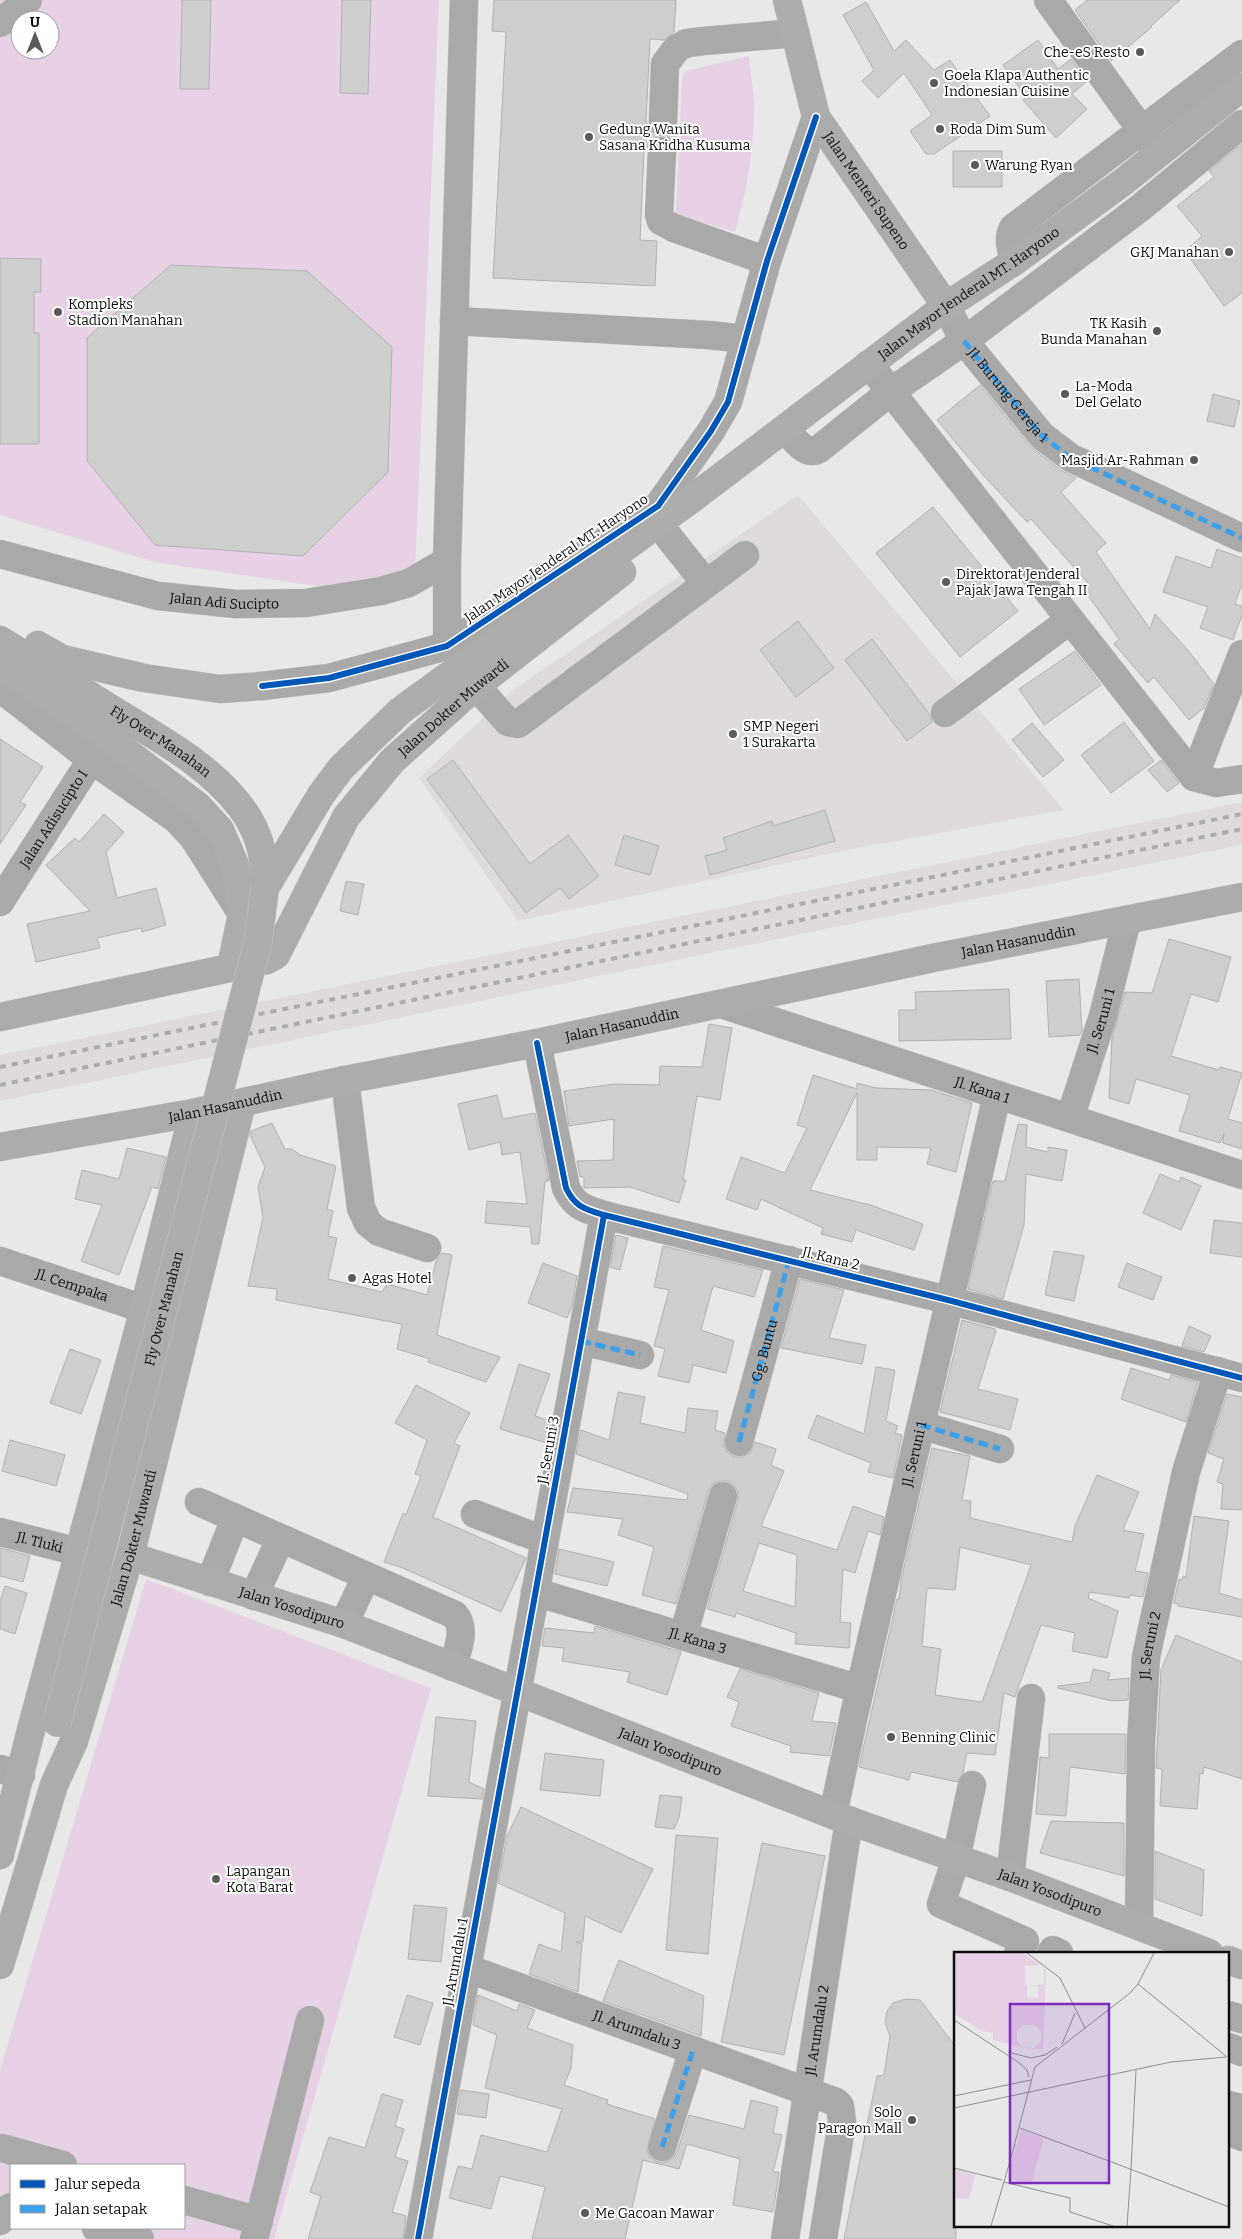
<svg xmlns="http://www.w3.org/2000/svg" width="1242" height="2239" font-family="Bitter,serif">
<rect width="100%" height="100%" fill="#e9e8e9"/>
<path fill="#dfdade" d="M798 495 1064 810 847 850 518 921 419 778 513 690Z
M1242 802V845L777 939 0 1101V1055Z"/>
<path fill="#e8d1e7" fill-rule="evenodd" d="M0 0H182L180 89H209L211 0H342L340 92 368 93 371 0H439L415 572 330 588 154 562 0 515V444H39V333H0V292H41V259L0 258ZM20 20H50V50H20ZM171 265 307 271 391 347 388 472 303 556 155 545 87 461V338Z
M749 56C750 71 753 87 754 102 755 144 747 191 735 232L681 216 676 212 682 78 685 71Z
M146 1579 431 1688 274 2239H157L117 2228H184V2165H11V2198L0 2195V2070Z"/>
<path fill="#cfcecf" stroke="#b2b1b2" fill-rule="evenodd" d="M182 0H211L209 89H180Z
M342 0H371L368 94 340 93Z
M494 0H676L674 32 664 40 650 39 646 121 649 130 658 136 649 142 646 151H644L640 240 657 241 655 286 493 278 506 32 492 31Z
M1087 0H1180L1151 26 1152 27 1111 61 1075 10Z
M866 2 894 51 906 40 934 70 950 60 990 116 934 154H926L910 131 932 115 904 73 878 98 862 81 874 70 843 15Z
M1038 40 1058 69 1071 59 1087 81 1072 94 1087 109 1056 138 1023 100 1026 97 1003 65Z
M676 130V144L667 137Z
M1242 144V293L1224 306 1185 251 1202 236 1177 206 1214 177 1209 171Z
M953 151H1002V187H953Z
M0 258 41 259V292H34V333H39V444H0Z
M171 265 307 271 392 347 388 472 303 556 155 545 87 461V338Z
M980 385 1030 446 1062 471 1076 478 1061 492 1106 543 1096 552 1150 629 1155 614 1187 649 1214 684 1204 708 1189 720 1154 677 1148 683 1114 644 1119 639 1082 587 1088 583 1031 519 1027 522 983 475 937 420Z
M1213 394 1240 401 1234 427 1207 421Z
M933 507 1018 611 960 657 876 553Z
M1217 549 1242 558V584L1235 604 1242 606V615L1233 640 1200 628 1208 607 1163 592 1176 556 1211 568Z
M798 621 834 668 796 697 760 650Z
M872 639 930 715 932 722 907 741 845 660Z
M1075 651 1101 685 1044 725 1019 689Z
M1124 722 1154 761 1111 793 1081 755Z
M1032 723 1064 760 1043 777 1012 740Z
M0 739 43 767 20 802 26 805 0 844Z
M453 760 530 864 568 835 599 876 569 899 560 888 526 913 427 779Z
M1161 760 1179 783 1167 792 1148 770Z
M825 810 835 841 710 875 705 856 727 850 723 838 772 821 773 826Z
M104 814 124 832 106 852 117 898 156 888 166 925 142 932 141 928 97 938 100 948 36 962 27 924 90 911 46 865 75 838 79 842Z
M624 835 659 846 650 875 615 865Z
M346 881 364 884 358 915 340 911Z
M1169 939 1231 957 1218 1002 1191 994 1171 1056 1219 1070 1220 1067 1242 1073 1228 1119 1242 1123V1149L1223 1143 1224 1134 1220 1143 1179 1131 1190 1095 1136 1079 1129 1104 1109 1098 1112 1038 1125 992 1152 993Z
M1079 979 1082 1030 1080 1035 1049 1037 1046 981Z
M1009 989 1011 1039 899 1041V1010H916L915 992Z
M709 1024 732 1028 720 1100 697 1096 683 1180H686L679 1203 630 1187 584 1188V1177H580L577 1161 613 1160 614 1119 569 1126 564 1091 615 1084 659 1085 660 1066 702 1067Z
M813 1075 857 1089V1083L876 1088 931 1090 972 1103 956 1172 927 1164 931 1148 877 1147V1160H857V1093L810 1190 870 1205 923 1224 914 1250 856 1230 852 1242 821 1234 823 1228 761 1199 757 1210 726 1199 741 1157 785 1173 807 1128 797 1125Z
M497 1095 503 1119 535 1113 549 1181H545L539 1244H532L530 1227 485 1223 487 1201 527 1204 520 1152 502 1155 500 1142 469 1150 458 1104Z
M272 1123 285 1149H292L300 1155 336 1166 327 1209 333 1211 328 1236 337 1238 328 1279 382 1292 387 1284 427 1295 436 1261 442 1253 452 1255 437 1335 500 1357 486 1382 428 1362 430 1359 397 1349 402 1324 276 1300 277 1289 248 1286 263 1217 258 1187 265 1167 250 1135 251 1131Z
M1018 1124 1027 1125 1026 1147 1048 1152V1147L1067 1150 1062 1181 1026 1174 1024 1225 1003 1299 968 1289 993 1181H1005Z
M127 1148 166 1157 158 1189 152 1187 119 1275 81 1261 102 1205 75 1199 82 1170 119 1179Z
M1160 1174 1179 1182 1181 1177 1201 1186 1181 1230 1143 1213Z
M1214 1220 1242 1223V1257L1210 1253Z
M616 1235 628 1238 620 1270 610 1267Z
M663 1246 763 1270 754 1297 713 1286 701 1330 734 1341 726 1373 693 1365 689 1383 658 1376 665 1349 654 1346 669 1290 654 1287Z
M1054 1251 1084 1256 1074 1301 1045 1295Z
M543 1263 577 1276 572 1306 567 1318 528 1303Z
M1127 1263 1162 1277 1153 1300 1118 1287Z
M800 1279 844 1290 829 1338 866 1345 862 1364 781 1348Z
M962 1320 995 1329 996 1331 978 1389 1018 1399 1010 1430 940 1412Z
M1189 1326 1211 1336 1204 1352 1182 1346Z
M70 1349 101 1360 81 1414 50 1403Z
M519 1364 550 1374 535 1416 551 1421 547 1443 500 1429Z
M876 1367 895 1370 886 1421 898 1426 895 1433 902 1435 893 1478 868 1472 871 1463 808 1438 817 1415 864 1434Z
M1131 1368 1169 1380 1171 1375 1198 1382 1186 1422 1121 1399Z
M416 1385 470 1413 454 1443 460 1446 433 1517 526 1558 501 1612 403 1568 384 1562 403 1513 406 1515 421 1476 415 1474 427 1440 395 1423Z
M618 1392 645 1397 640 1423 685 1433 688 1408 718 1411 715 1430 725 1433 724 1446 728 1453 734 1457H742L750 1453 755 1442 776 1449 771 1465 784 1471 761 1526 837 1550 853 1506 884 1517 880 1535 868 1531 855 1573 843 1569 840 1622 851 1623 849 1648 795 1644 796 1633 736 1613 735 1617 707 1609 738 1500V1492L734 1485 728 1481H719L712 1485 708 1492 676 1604 642 1595 654 1547 618 1535 623 1519 567 1512 573 1488 687 1500 688 1494 576 1454 581 1430 609 1440ZM759 1543 797 1555 795 1607 743 1591Z
M1227 1394 1242 1397V1510L1221 1509 1223 1484 1217 1482 1224 1459 1208 1453Z
M10 1440 65 1455 56 1486 2 1471Z
M932 1448 970 1456 962 1500 971 1501 970 1518 1072 1542 1075 1526 1097 1475 1139 1492 1123 1530 1144 1534 1135 1571 1148 1573 1143 1597 1130 1595 1129 1598 1090 1592 1088 1598 1118 1611 1107 1658 1072 1651 1075 1633 1041 1625 1015 1697 1004 1693 995 1755 967 1753 963 1773 957 1782 911 1772 909 1780 859 1767 897 1599H899L901 1580ZM960 1547 1031 1565 982 1702 935 1695 941 1649 922 1646 927 1588 955 1590Z
M1194 1516 1229 1521 1219 1593 1242 1600V1617L1178 1606V1604L1174 1603 1179 1579 1182 1580 1183 1576 1186 1577Z
M0 1548 30 1556 23 1582 0 1576Z
M559 1549 614 1562 607 1586 555 1574Z
M5 1586 27 1593 15 1634 0 1629V1601Z
M595 1626 681 1652 667 1695 627 1682 630 1672 562 1661 564 1648 542 1646 545 1628 594 1633Z
M1176 1635 1242 1662V1779L1204 1767 1203 1774 1200 1773 1197 1809 1160 1806 1162 1769 1156 1768 1161 1670Z
M740 1669 819 1693 812 1721 836 1723 829 1756 790 1752 791 1746 731 1726 739 1702 727 1697Z
M1093 1669 1110 1673 1108 1680 1129 1678 1128 1700 1112 1701 1058 1688V1686L1090 1682Z
M436 1717 476 1721 469 1782 484 1789 482 1799 428 1796Z
M1049 1734H1126L1125 1774 1070 1767 1066 1816 1036 1814 1040 1757 1049 1758Z
M545 1753 604 1760 600 1796 540 1790Z
M660 1795 682 1797 679 1818 674 1829 655 1827Z
M521 1807 653 1869 621 1933 585 1916 583 1942H576L582 1944 578 1992 529 1974 539 1944 561 1952 565 1913 498 1883 507 1836Z
M1051 1821 1124 1823V1876L1040 1853Z
M676 1835 718 1838 708 1954 666 1950Z
M762 1843 825 1856 784 2055 721 2042Z
M1155 1851 1204 1870 1202 1916 1155 1899Z
M414 1905 447 1908 441 1962 408 1959Z
M619 1960 704 1996 701 2036 603 2001Z
M407 1995 433 2003 420 2045 394 2037Z
M478 1995 517 2011 519 2004 535 2010 527 2028 573 2045 571 2068 564 2085 608 2100 607 2104 655 2119 647 2150 650 2157 657 2162H665L673 2158 677 2152 689 2115 744 2129 751 2100 778 2107 773 2133 782 2135 773 2172H779L773 2212 733 2205 740 2159 687 2144 679 2169 643 2160 625 2239H532L545 2187 500 2176 491 2209 449 2198 458 2166 472 2169 481 2135 547 2152 562 2109 485 2088 497 2035 473 2025Z
M906 1999 920 2000 956 2047V2239H844L877 2076 884 2075 890 2036 885 2023 887 2011 893 2003Z
M461 2090 489 2094 486 2118 457 2114Z
M382 2094 403 2100 395 2126 404 2129 395 2157 408 2161 392 2212 406 2216 403 2239H308L321 2196 310 2192 329 2137 365 2148Z"/>
<g fill="none" stroke-linecap="round" stroke-linejoin="round">
<defs>
<g id="minor">
<path d="M1048 0 1152 145"/>
<path d="M0 23 28 0"/>
<path d="M663 122 665 64 677 48 687 43 704 41 795 33"/>
<path d="M662 151 659 215 661 221 674 228 767 261"/>
<path d="M1015 261C1011 249 1007 240 1013 228L1242 54"/>
<path id="s1" d="M946 306 964 341 1042 436 1071 458 1242 538"/>
<path d="M454 321 708 335 746 339"/>
<path d="M869 364 1194 777 1216 783 1242 779"/>
<path d="M785 429C794 438 805 457 819 449L890 392 964 341 1140 208 1242 124"/>
<path d="M668 536 706 584"/>
<path id="s2" d="M0 554 158 596 236 604 306 603 381 591 409 583 447 561"/>
<path d="M447 646V561L464 0"/>
<path d="M262 686 329 678 447 646 658 506 711 431 728 402 767 261 816 117"/>
<path d="M476 686 508 722 518 724 745 555"/>
<path d="M0 688 92 760 176 819 193 837 242 914"/>
<path d="M945 713 1070 620"/>
<path d="M1194 777 1242 654"/>
<path id="s3" d="M0 902 102 743"/>
<path id="s4" d="M721 1004 1242 1175"/>
<path d="M537 1043 566 1188C575 1207 585 1209 604 1215L948 1300 1242 1378"/>
<path d="M345 1080 361 1208 368 1223 379 1232 427 1248"/>
<path id="s5" d="M1070 1118 1103 1016 1127 920"/>
<path id="s6" d="M0 1261 144 1309"/>
<path d="M581 1341 640 1355"/>
<path d="M921 1425 1000 1449"/>
<path id="s7" d="M739 1442 789 1260"/>
<path d="M199 1502 455 1615C467 1630 457 1650 453 1667"/>
<path d="M475 1514 544 1540"/>
<path id="s8" d="M0 1532 79 1552"/>
<path d="M210 1582 235 1519"/>
<path id="s9" d="M535 1592 860 1689"/>
<path d="M254 1596 280 1540"/>
<path d="M344 1624 366 1577"/>
<path d="M683 1636 723 1496"/>
<path d="M0 1769 21 1775"/>
<path d="M972 1785 956 1859 941 1904 1025 1941 1018 1953"/>
<path id="s10" d="M833 1815 854 1715 997 1095"/>
<path d="M1010 1877 1031 1698"/>
<path id="s11" d="M1139 1926 1141 1743 1146 1657 1186 1472 1218 1371"/>
<path d="M1051 1953 1053 1950 1059 1953"/>
<path id="s12" d="M466 1968 836 2102 840 2106 842 2122 823 2239"/>
<path d="M1228 2015 1242 2019"/>
<path d="M1228 2047 1242 2052"/>
<path d="M1228 2105 1242 2108"/>
<path d="M1228 2131 1242 2137"/>
<path d="M662 2147 693 2050"/>
<path d="M2 2148 63 2165"/>
<path d="M184 2200 259 2221"/>
<path d="M0 2221 5 2210 11 2207"/>
<path d="M96 2228 140 2239"/>
<path d="M254 2239 310 2020"/>
<path d="M418 2239 604 1215"/>
<path id="s13" d="M785 2239 849 1820"/>
</g>
<g id="major">
<path id="s14" d="M787 0 816 117 946 306"/>
<path id="s15" d="M0 640C42 666 84 692 126 718 167 743 211 768 240 806 260 832 265 856 265 888"/>
<path d="M38 645 62 659 144 678 220 689 262 686"/>
<path d="M0 665 106 736 198 806 220 830 235 865 242 914 231 967"/>
<path id="s16" d="M265 888 321 795 341 768 400 711 693 498 946 306 1015 261 1123 182 1242 87"/>
<path id="s17" d="M0 1017 267 960 276 955 346 817 392 761 476 686 622 572"/>
<path id="s18" d="M0 1147 193 1113 345 1080 537 1043 933 958 1242 897"/>
<path id="s19" d="M130 1556 344 1624 833 1815 1010 1877 1209 1953"/>
<path d="M0 1855 31 1730 144 1309 193 1113"/>
<path d="M1228 1960 1242 1965"/>
<path id="s20" d="M0 1965 54 1785 74 1741 130 1556 242 1103"/>
</g>
</defs>
<use href="#minor" stroke="#c6c5c6" stroke-width="29"/>
<use href="#major" stroke="#c6c5c6" stroke-width="29"/>
<use href="#minor" stroke="#a9a9a9" stroke-width="28"/>
<use href="#major" stroke="#acacad" stroke-width="28"/>
<path stroke="#adacad" stroke-width="4" stroke-dasharray="6 6" stroke-linecap="butt" d="M0 1067 1242 814
M0 1085 1242 829"/>
<defs>
<g id="major-bridge">
<path id="s21" d="M57 1723 258 942 265 888"/>
</g>
</defs>
<use href="#major-bridge" stroke="#c6c5c6" stroke-width="29" stroke-linecap="butt"/>
<use href="#major-bridge" stroke="#acacad" stroke-width="28"/>
<path stroke="#3da1ea" stroke-width="5" stroke-dasharray="10 5" stroke-linecap="butt" d="M964 341 1042 436 1071 458 1242 538
M581 1341 640 1355
M921 1425 1000 1449
M739 1442 789 1260
M662 2147 693 2050"/>
<defs>
<path id="cycleway" d="M262 686 329 678 447 646 658 506 711 431 728 402 767 261 816 117
M537 1043 566 1188C575 1207 585 1209 604 1215L948 1300 1242 1378
M418 2239 604 1215"/>
</defs>
<use href="#cycleway" stroke="#fff" stroke-width="9"/>
<use href="#cycleway" stroke="#0057b8" stroke-width="6"/>
</g>
<g fill="#5b5a5b" stroke="#fff" stroke-width="2">
<circle cx="1140" cy="52" r="5"/>
<circle cx="934" cy="83" r="5"/>
<circle cx="940" cy="129" r="5"/>
<circle cx="589" cy="137" r="5"/>
<circle cx="975" cy="165" r="5"/>
<circle cx="1229" cy="252" r="5"/>
<circle cx="58" cy="312" r="5"/>
<circle cx="1157" cy="331" r="5"/>
<circle cx="1065" cy="394" r="5"/>
<circle cx="1194" cy="460" r="5"/>
<circle cx="946" cy="582" r="5"/>
<circle cx="733" cy="734" r="5"/>
<circle cx="352" cy="1278" r="5"/>
<circle cx="891" cy="1737" r="5"/>
<circle cx="216" cy="1879" r="5"/>
<circle cx="912" cy="2120" r="5"/>
<circle cx="585" cy="2213" r="5"/>
</g>
<g text-anchor="middle" stroke-width="4" stroke-linejoin="round" paint-order="stroke">
<g font-size="14" fill="#0f0e0f" stroke="#fff" text-anchor="start">
<text x="1130" y="57" text-anchor="end">Che-eS Resto</text>
<text x="944" y="80">Goela Klapa Authentic<tspan x="944" dy="16">Indonesian Cuisine</tspan></text>
<text x="599" y="134">Gedung Wanita<tspan x="599" dy="16">Sasana Kridha Kusuma</tspan></text>
<text x="950" y="134">Roda Dim Sum</text>
<text x="985" y="170">Warung Ryan</text>
<text x="1219" y="257" text-anchor="end">GKJ Manahan</text>
<text x="68" y="309">Kompleks<tspan x="68" dy="16">Stadion Manahan</tspan></text>
<text x="1147" y="328" text-anchor="end">TK Kasih<tspan x="1147" dy="16">Bunda Manahan</tspan></text>
<text x="1075" y="391">La-Moda<tspan x="1075" dy="16">Del Gelato</tspan></text>
<text x="1184" y="465" text-anchor="end">Masjid Ar-Rahman</text>
<text x="956" y="579">Direktorat Jenderal<tspan x="956" dy="16">Pajak Jawa Tengah II</tspan></text>
<text x="743" y="731">SMP Negeri<tspan x="743" dy="16">1 Surakarta</tspan></text>
<text x="362" y="1283">Agas Hotel</text>
<text x="901" y="1742">Benning Clinic</text>
<text x="226" y="1876">Lapangan<tspan x="226" dy="16">Kota Barat</tspan></text>
<text x="902" y="2117" text-anchor="end">Solo<tspan x="902" dy="16">Paragon Mall</tspan></text>
<text x="595" y="2218">Me Gacoan Mawar</text>
</g>
<g font-size="14" fill="#0f0e0f" stroke="#fff">
<text dy="5" stroke="none"><textPath href="#s14" startOffset="210">Jalan Menteri Supeno</textPath></text>
<text dy="5" stroke="none"><textPath href="#s16" startOffset="930">Jalan Mayor Jenderal MT. Haryono</textPath></text>
<text dy="5" stroke="none"><textPath href="#s1" startOffset="109">Jl. Burung Gereja 1</textPath></text>
<text transform="translate(556 558) rotate(-34)" y="5">Jalan Mayor Jenderal MT. Haryono</text>
<text dy="5" stroke="none"><textPath href="#s2" startOffset="230">Jalan Adi Sucipto</textPath></text>
<text dy="5" stroke="none"><textPath href="#s17" startOffset="592">Jalan Dokter Muwardi</textPath></text>
<text dy="5" stroke="none"><textPath href="#s15" startOffset="190">Fly Over Manahan</textPath></text>
<text dy="5" stroke="none"><textPath href="#s3" startOffset="99">Jalan Adisucipto I</textPath></text>
<text dy="5" stroke="none"><textPath href="#s18" startOffset="1039">Jalan Hasanuddin</textPath></text>
<text dy="5" stroke="none"><textPath href="#s5" startOffset="102">Jl. Seruni 1</textPath></text>
<text dy="5" stroke="none"><textPath href="#s18" startOffset="634">Jalan Hasanuddin</textPath></text>
<text dy="5" stroke="none"><textPath href="#s4" startOffset="275">Jl. Kana 1</textPath></text>
<text dy="5" stroke="none"><textPath href="#s18" startOffset="229">Jalan Hasanuddin</textPath></text>
<text transform="translate(831 1258) rotate(14)" y="5">Jl. Kana 2</text>
<text dy="5" stroke="none"><textPath href="#s6" startOffset="76">Jl. Cempaka</textPath></text>
<text dy="5" stroke="none"><textPath href="#s21" startOffset="428">Fly Over Manahan</textPath></text>
<text dy="5" stroke="none"><textPath href="#s7" startOffset="95">Gg. Buntu</textPath></text>
<text transform="translate(548 1450) rotate(-80)" y="5">Jl. Seruni 3</text>
<text dy="5" stroke="none"><textPath href="#s10" startOffset="370">Jl. Seruni 1</textPath></text>
<text dy="5" stroke="none"><textPath href="#s20" startOffset="448">Jalan Dokter Muwardi</textPath></text>
<text dy="5" stroke="none"><textPath href="#s8" startOffset="41">Jl. Tluki</textPath></text>
<text dy="5" stroke="none"><textPath href="#s19" startOffset="170">Jalan Yosodipuro</textPath></text>
<text dy="5" stroke="none"><textPath href="#s9" startOffset="170">Jl. Kana 3</textPath></text>
<text dy="5" stroke="none"><textPath href="#s11" startOffset="281">Jl. Seruni 2</textPath></text>
<text dy="5" stroke="none"><textPath href="#s19" startOffset="575">Jalan Yosodipuro</textPath></text>
<text dy="5" stroke="none"><textPath href="#s19" startOffset="980">Jalan Yosodipuro</textPath></text>
<text transform="translate(455 1962) rotate(-80)" y="5">Jl. Arumdalu 1</text>
<text dy="5" stroke="none"><textPath href="#s12" startOffset="182">Jl. Arumdalu 3</textPath></text>
<text dy="5" stroke="none"><textPath href="#s13" startOffset="211">Jl. Arumdalu 2</textPath></text>
</g>
</g>
<g transform="translate(954 1952)">
<rect width="275" height="275" fill="#e9e8e9"/>
<path d="M0 1H69L92 17 89 97 68 96 39 88V81L28 79 0 62ZM86 13 90 17V33H71V14ZM73 33 84 34V46L73 45ZM69 73H80L87 79V89L80 96 68 95 63 88V79ZM67 178 90 186 77 233 53 226Z" fill="#e8d1e7" fill-rule="evenodd"/>
<path d="M0 217 21 223 15 247 0 246Z" fill="#e8d1e7"/>
<path fill="none" stroke="#929192" stroke-width="1" d="M73 1 106 26 131 76M184 32 233 72M0 68 64 110 73 118 75 125M233 72 273 105M108 92 121 61M54 100 77 106M77 106 91 103 103 95M0 144 77 128M0 156 217 110 272 105M66 176 163 212M60 194 81 115 176 41 184 32 200 1M163 212 275 255M0 216 48 228M177 217 182 118M50 230 116 246V260L159 274M37 274 61 192M173 274 177 217"/>
<path fill="#7b2cbf" fill-opacity="0.15" stroke="#7b2cbf" stroke-width="2.5" d="M56 52H155V231H56Z"/>
<rect width="275" height="275" fill="none" stroke="#0f0e0f" stroke-width="2.5"/>
</g>
<rect x="10" y="2164" width="175" height="65" fill="#ffffff" stroke="#9f9f9f"/>
<rect x="20" y="2180" width="25" height="8" fill="#0057b8" stroke="#9f9f9f"/>
<text x="55" y="2189" font-size="15" fill="#0f0e0f">Jalur sepeda</text>
<rect x="20" y="2205" width="25" height="8" fill="#3da1ea" stroke="#9f9f9f"/>
<text x="55" y="2214" font-size="15" fill="#0f0e0f">Jalan setapak</text>
<g transform="translate(35 35)"><circle r="24" fill="#ffffff" stroke="#9f9f9f"/>
<path d="M0-4L9 19L0 12L-9 19Z" fill="#5b5a5b"/>
<text y="-8" font-size="14" font-weight="bold" text-anchor="middle" fill="#0f0e0f">U</text>
</g>
</svg>
